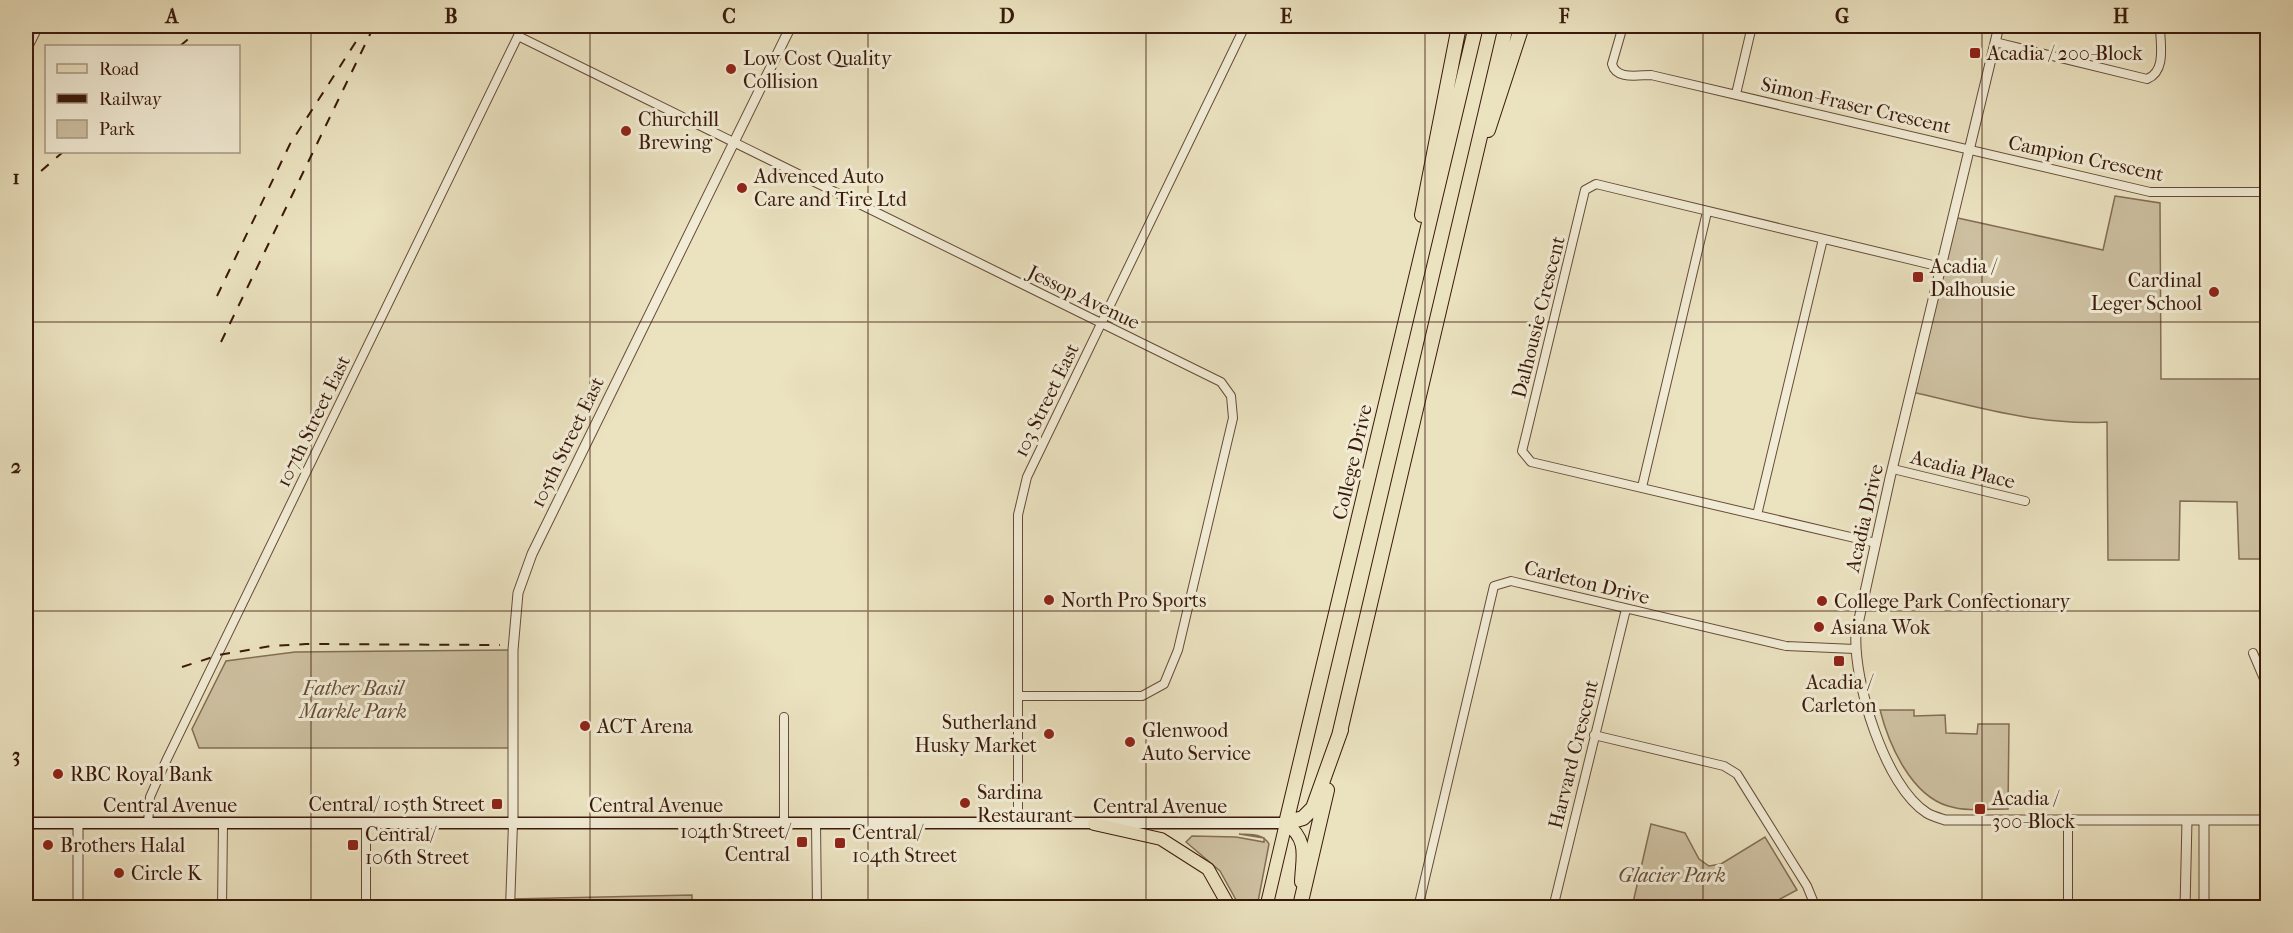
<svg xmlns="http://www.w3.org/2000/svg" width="2293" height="933" font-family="'IM FELL French Canon',serif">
<rect width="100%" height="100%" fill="#ebe2c0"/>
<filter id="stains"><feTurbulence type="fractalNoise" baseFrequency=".00333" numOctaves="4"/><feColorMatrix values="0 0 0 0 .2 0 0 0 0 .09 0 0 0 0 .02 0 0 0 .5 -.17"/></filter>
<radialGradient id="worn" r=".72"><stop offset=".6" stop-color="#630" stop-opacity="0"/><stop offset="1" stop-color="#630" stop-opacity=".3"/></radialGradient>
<path fill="#cdc0a1" stroke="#846d56" stroke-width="1.5" d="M2115 196 2160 203 2161 379H2267V559H2239L2237 502 2180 501 2179 560H2108L2107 422C2039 426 1978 407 1912 392L1953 217 2103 250Z
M513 650 515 748H199L192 729 226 661 295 652Z
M1880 710H1914V716L1945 715 1946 733 1977 734 1978 724H2009L2008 809C1988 809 1967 812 1948 806 1911 795 1889 745 1880 710Z
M1651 824 1685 833 1699 859 1709 866 1721 864 1765 837 1797 890 1765 907H1632Z
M1239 834C1250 835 1263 833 1269 844L1257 907H1240L1220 871 1186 842 1192 836 1236 837 1264 842V838Z
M692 895V907L510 908 511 899Z"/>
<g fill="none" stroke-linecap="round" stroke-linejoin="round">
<defs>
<path id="minor" d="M1623 26 1612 64C1616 80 1638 75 1651 75L2150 192H2264L2268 188
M1995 42 2147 79C2167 71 2160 43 2160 26
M1736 94 1752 26
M1893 469 2025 501
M1642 487 1707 212
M1757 515 1823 239
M1876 543 1531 462 1522 451 1526 435 1585 190 1596 184 1941 267
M2253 653 2267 686 2268 767
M1594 735 1724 766 1737 774 1807 886 1816 908
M2068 820V908
M784 822V717
M148 823 150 797 166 761 518 36 1221 382 1231 396 1233 418 1178 650 1164 684 1142 696H1019
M816 823 817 908
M1018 823V515L1027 477 1245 26
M366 824V908
M222 908 223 824
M510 908 513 823
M1418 908 1494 586 1511 581 1786 646 1855 649
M1553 908 1626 609"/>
<path id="tertiary" d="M1999 26 1890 478 1856 633C1853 681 1885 787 1927 813 1932 816 1939 818 1945 820H2268
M26 50 38 26
M78 823V908
M513 823V650L518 593 532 554 791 26
M2185 908 2187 820
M2204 908V820"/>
<path id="secondary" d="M26 823H1286"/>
<path id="primary" d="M1094 824 1161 839 1208 869 1230 908
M1266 908 1286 823C1309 841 1302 856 1301 882"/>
<path id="motorway" d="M1488 130 1522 26
M1422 215 1459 26
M1341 730 1313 808 1303 818 1286 823 1476 26
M1339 736 1506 26
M1300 906 1327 790"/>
</defs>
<use href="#minor" stroke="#664c38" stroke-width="10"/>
<use href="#tertiary" stroke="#664c38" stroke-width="11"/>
<use href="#secondary" stroke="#3a1a0b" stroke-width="13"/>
<use href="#primary" stroke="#3a1a0b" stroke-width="14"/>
<use href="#motorway" stroke="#3a1a0b" stroke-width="16"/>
<use href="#minor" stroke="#f2ecd6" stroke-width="8"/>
<use href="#tertiary" stroke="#f2ecd6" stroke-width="9"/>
<use href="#secondary" stroke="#f2ecd6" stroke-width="10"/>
<use href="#primary" stroke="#ebe2c0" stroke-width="12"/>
<use href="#motorway" stroke="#ebe2c0" stroke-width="14"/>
<path stroke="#3a1a0b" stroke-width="2" stroke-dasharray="10 10" stroke-linecap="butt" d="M180 46 204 26
M26 184 63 152
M217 296 290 144 366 26
M221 342 374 26
M182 667 219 655 271 646 306 644 500 645"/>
</g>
<path fill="none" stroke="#3a1a0b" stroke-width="1.5" stroke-opacity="0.55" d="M311 26V908M590 26V908M868 26V908M1146 26V908M1425 26V908M1703 26V908M1982 26V908M26 322H2268M26 611H2268"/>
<g fill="#8f2418" stroke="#f2ecd6" stroke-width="2">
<rect x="1969" y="47" width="12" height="12" rx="3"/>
<circle cx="731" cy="69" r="6"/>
<circle cx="626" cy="131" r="6"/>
<circle cx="742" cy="188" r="6"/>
<rect x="1912" y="271" width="12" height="12" rx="3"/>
<circle cx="2214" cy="292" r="6"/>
<circle cx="1049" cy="600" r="6"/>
<circle cx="1822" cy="601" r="6"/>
<circle cx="1819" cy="627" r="6"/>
<rect x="1833" y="655" width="12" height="12" rx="3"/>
<circle cx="585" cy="726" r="6"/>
<circle cx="1049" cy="734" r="6"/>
<circle cx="1130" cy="742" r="6"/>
<circle cx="58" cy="774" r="6"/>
<circle cx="965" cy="803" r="6"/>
<rect x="491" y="798" width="12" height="12" rx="3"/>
<rect x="1974" y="803" width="12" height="12" rx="3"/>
<rect x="796" y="836" width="12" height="12" rx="3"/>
<rect x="834" y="837" width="12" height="12" rx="3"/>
<circle cx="48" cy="845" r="6"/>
<rect x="347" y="839" width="12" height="12" rx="3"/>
<circle cx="119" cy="873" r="6"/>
</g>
<g text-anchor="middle" stroke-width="6" stroke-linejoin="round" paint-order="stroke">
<g font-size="20" fill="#3a1a0b" stroke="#f2ecd6" text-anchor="start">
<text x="1987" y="60">Acadia / 200-Block</text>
<text x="743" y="65">Low Cost Quality<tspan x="743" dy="23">Collision</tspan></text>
<text x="638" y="126">Churchill<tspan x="638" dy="23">Brewing</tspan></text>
<text x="754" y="183">Advenced Auto<tspan x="754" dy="23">Care and Tire Ltd</tspan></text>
<text x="1930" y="273">Acadia /<tspan x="1930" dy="23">Dalhousie</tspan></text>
<text x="2202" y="287" text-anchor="end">Cardinal<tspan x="2202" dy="23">Leger School</tspan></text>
<text x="1061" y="607">North Pro Sports</text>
<text x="1834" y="608">College Park Confectionary</text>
<text x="1831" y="634">Asiana Wok</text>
<text x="1839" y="689" text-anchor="middle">Acadia /<tspan x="1839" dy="23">Carleton</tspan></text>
<text x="1037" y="729" text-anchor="end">Sutherland<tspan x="1037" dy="23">Husky Market</tspan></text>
<text x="597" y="733">ACT Arena</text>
<text x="1142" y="737">Glenwood<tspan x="1142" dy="23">Auto Service</tspan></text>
<text x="70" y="781">RBC Royal Bank</text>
<text x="977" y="799">Sardina<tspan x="977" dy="23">Restaurant</tspan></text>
<text x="1992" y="805">Acadia /<tspan x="1992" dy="23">300-Block</tspan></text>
<text x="485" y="811" text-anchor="end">Central/ 105th Street</text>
<text x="790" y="838" text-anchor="end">104th Street/<tspan x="790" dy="23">Central</tspan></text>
<text x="852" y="839">Central/<tspan x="852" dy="23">104th Street</tspan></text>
<text x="365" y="841">Central/<tspan x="365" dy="23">106th Street</tspan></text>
<text x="60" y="852">Brothers Halal</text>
<text x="131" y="880">Circle K</text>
</g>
<g font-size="20" fill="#3a1a0b" stroke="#f2ecd6">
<text transform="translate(1856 105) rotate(13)" y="7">Simon-Fraser Crescent</text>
<text transform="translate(2086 158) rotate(12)" y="7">Campion Crescent</text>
<text transform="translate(1084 297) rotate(26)" y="7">Jessop Avenue</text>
<text transform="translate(1538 317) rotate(-76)" y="7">Dalhousie Crescent</text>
<text transform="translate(1046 400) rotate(-64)" y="7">103 Street East</text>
<text transform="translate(313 421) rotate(-64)" y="7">107th Street East</text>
<text transform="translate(567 442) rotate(-64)" y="7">105th Street East</text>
<text transform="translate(1352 462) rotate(-77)" y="7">College Drive</text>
<text transform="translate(1963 469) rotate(14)" y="7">Acadia Place</text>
<text transform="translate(1864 518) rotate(-77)" y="7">Acadia Drive</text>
<text transform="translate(1587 582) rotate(14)" y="7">Carleton Drive</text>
<text transform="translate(1573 754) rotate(-76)" y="7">Harvard Crescent</text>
<text x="170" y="812">Central Avenue</text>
<text x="656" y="812">Central Avenue</text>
<text x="1160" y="813">Central Avenue</text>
</g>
<g font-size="20" font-style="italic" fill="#664c38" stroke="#f2ecd6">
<text x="353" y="695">Father Basil<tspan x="353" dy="23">Markle Park</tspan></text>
<text x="1672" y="882">Glacier Park</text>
</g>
</g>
<rect width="2293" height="933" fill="none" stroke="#ebe2c0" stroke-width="66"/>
<rect x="45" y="45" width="195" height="108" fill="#f2ecd6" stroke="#a89885" stroke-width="1.5"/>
<rect x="57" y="64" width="30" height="9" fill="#ebe2c0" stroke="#a89885" stroke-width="1.5"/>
<text x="99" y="75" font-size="18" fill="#3a1a0b">Road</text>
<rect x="57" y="94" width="30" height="9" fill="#3a1a0b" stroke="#a89885" stroke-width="1.5"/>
<text x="99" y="105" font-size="18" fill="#3a1a0b">Railway</text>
<rect x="57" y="120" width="30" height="18" fill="#cdc0a1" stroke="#a89885" stroke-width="1.5"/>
<text x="99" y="135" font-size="18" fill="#3a1a0b">Park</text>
<rect x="33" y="33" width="2227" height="867" fill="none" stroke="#3a1a0b" stroke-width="2"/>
<g font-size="20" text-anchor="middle" font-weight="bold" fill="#3a1a0b">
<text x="172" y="23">A</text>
<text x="451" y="23">B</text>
<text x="729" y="23">C</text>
<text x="1007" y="23">D</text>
<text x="1286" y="23">E</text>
<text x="1564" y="23">F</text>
<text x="1842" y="23">G</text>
<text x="2121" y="23">H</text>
<text x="16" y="184">1</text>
<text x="16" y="473">2</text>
<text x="16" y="762">3</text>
</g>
<rect width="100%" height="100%" filter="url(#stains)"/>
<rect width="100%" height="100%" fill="url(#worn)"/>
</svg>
